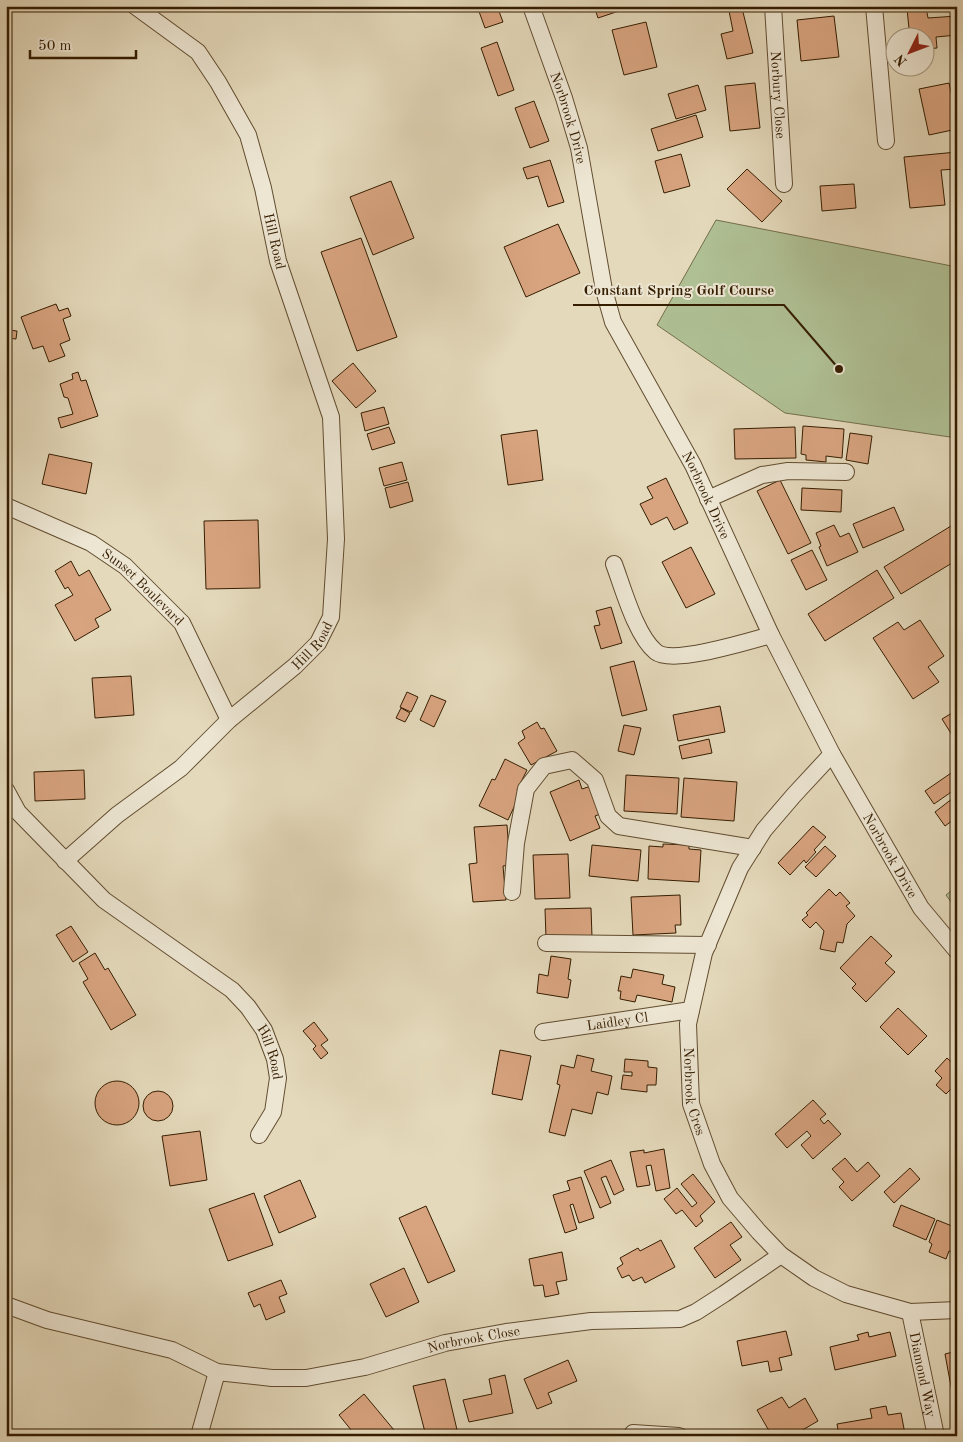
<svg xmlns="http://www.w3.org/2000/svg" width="963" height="1442" font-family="'Old Standard TT',serif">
<rect width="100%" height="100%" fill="#e4d9bb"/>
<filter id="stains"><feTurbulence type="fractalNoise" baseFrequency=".004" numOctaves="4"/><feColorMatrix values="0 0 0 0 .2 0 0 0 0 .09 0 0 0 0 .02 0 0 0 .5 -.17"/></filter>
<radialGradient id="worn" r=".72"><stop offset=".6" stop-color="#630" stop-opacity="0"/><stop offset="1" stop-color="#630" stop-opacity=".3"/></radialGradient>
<path fill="#afc094" stroke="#726e4a" d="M716 220 957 267V438L785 413 657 325Z
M957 886V910L946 895Z"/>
<path fill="#d8a480" stroke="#351d00" d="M477 6H497L503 22 485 28Z
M594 6H634L598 18Z
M926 7 928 18 957 16V35L936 37 937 48 926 49V38H910L907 9Z
M742 8 753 53 727 59 721 34 733 31 729 11Z
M834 16 839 57 801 61 797 20Z
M646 22 657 67 624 75 612 30Z
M497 42 514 90 498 96 481 48Z
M755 83 760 128 730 131 725 86Z
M949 83 957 120V129L929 135 919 89Z
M698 85 706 110 676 119 668 94Z
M534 101 549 141 530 148 515 108Z
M696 115 703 137 658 151 651 129Z
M957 152V169L941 170 945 205 910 208 904 157Z
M681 154 690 186 664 193 655 161Z
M550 160 564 202 548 207 538 176 527 179 523 168Z
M747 169 782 201 762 222 727 189Z
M391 181 414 238 373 255 350 197Z
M854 184 856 208 822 211 820 186Z
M558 224 580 273 526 297 504 247Z
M361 238 397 337 357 351 321 252Z
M56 304 59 311 68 308 71 316 63 319 70 340 60 344 65 356 49 362 43 346 33 349 21 317Z
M9 330 17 331 16 339 8 338Z
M353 363 376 391 356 408 332 381Z
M78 372 81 381 86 380 98 416 61 428 58 418 73 414 68 398 64 397 60 384 73 379 72 374Z
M384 407 389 424 365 431 361 413Z
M803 426 844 429 842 458 826 456V462L806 460V455L801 454Z
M389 427 395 443 372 450 367 434Z
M795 427 796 458 735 459 734 429Z
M537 430 543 480 508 485 501 435Z
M850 433 872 436 868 464 846 460Z
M49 454 92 463 86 494 42 484Z
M402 462 407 480 384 486 379 468Z
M666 478 688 523 674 530 667 517 651 525 640 504 653 498 647 487Z
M780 480 811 543 788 554 757 491Z
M408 482 413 501 390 508 385 488Z
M802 488 842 490 841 512 801 510Z
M894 507 904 530 863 548 853 524Z
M258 520 260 588 206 589 204 521Z
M834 525 840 537 849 533 858 552 827 566 819 547 821 546 816 533Z
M951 526 957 535V560L901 594 884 567Z
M691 547 715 594 686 608 662 562Z
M812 550 827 580 806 590 791 560Z
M71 561 79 576 89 570 111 610 95 619 99 627 75 641 55 605 73 595 68 587 65 589 55 571Z
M877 570 894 598 825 641 808 614Z
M611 607 622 643 601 649 594 626 600 625 596 611Z
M920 620 944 656 928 667 939 682 913 699 873 638 898 622 904 630Z
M634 661 647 710 622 716 610 667Z
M131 676 134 715 95 718 92 678Z
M407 692 418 697 411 712 400 707Z
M431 695 446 701 434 727 420 720Z
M720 706 725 732 678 741 673 715Z
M401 708 410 713 405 722 396 718Z
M957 710V732L952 735 942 719Z
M537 722 541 729 544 728 557 751 531 765 518 743 525 738 522 731Z
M624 725 641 728 634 755 618 751Z
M709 739 712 753 682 759 679 746Z
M505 759 527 770 517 790 521 792 508 820 479 806 492 779 495 780Z
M957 769V788L934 804 925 791Z
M84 770 85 799 35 801 34 772Z
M626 775 679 778 677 814 624 811Z
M684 778 737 782 734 821 681 817Z
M579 780 582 789 591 786 603 813 595 816 600 828 570 841 550 792Z
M957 795V817L945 826 935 812Z
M507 825 510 865 503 866 506 900 473 902 469 864 477 863 474 827Z
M813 826 826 837 814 850 816 852 806 863 804 860 790 875 778 863Z
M663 844 689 845V849L701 850 699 882 648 879 649 846 663 847Z
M592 845 641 850 638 881 589 876Z
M825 846 836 856 816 877 805 867Z
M568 854 570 898 535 899 533 855Z
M829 889 836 896 840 892 850 903 846 906 855 916 847 924 843 943 837 942 835 952 820 949 824 931 816 922 810 928 802 920 808 915 806 913Z
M680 895 681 925H675L676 933 633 935 631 897Z
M591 908 592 937 546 938 545 909Z
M71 926 88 952 73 962 56 935Z
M871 936 892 956 885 963 895 972 866 1002 852 988 856 984 840 968Z
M95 953 105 970 108 968 136 1015 111 1030 83 982 88 979 79 963Z
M551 956 571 959 568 979 571 980 568 998 537 993 539 974 548 976Z
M633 969 664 975 662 984 675 987 672 1002 637 995 635 1002 620 999 621 991H618L621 976 631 978Z
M898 1008 927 1036 908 1055 880 1027Z
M314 1022 328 1040 321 1045 328 1053 321 1059 313 1049 316 1046 303 1031Z
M500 1050 531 1056 522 1100 492 1094Z
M577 1055 594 1059 591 1071 612 1076 608 1095 597 1092 592 1114 572 1109 565 1136 549 1132 560 1085 557 1084 561 1065 574 1068Z
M947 1058 957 1067V1093L952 1088 946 1094 936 1085 942 1078 935 1071Z
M625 1059 648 1061V1067L657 1068 656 1085H647V1092L621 1089 623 1075 632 1076V1072H624Z
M95 1103a22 22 0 1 1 44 0a22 22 0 1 1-44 0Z
M143 1106a15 15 0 1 1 30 0a15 15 0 1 1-30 0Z
M813 1100 826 1114 820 1119 824 1124 828 1120 841 1134 813 1159 801 1145 811 1136 807 1131 787 1148 775 1134Z
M200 1131 207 1180 170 1186 162 1136Z
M664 1149 670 1188 656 1191 651 1165 646 1166 650 1185 637 1187 630 1152 644 1150V1153Z
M845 1158 857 1172 868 1162 880 1176 852 1201 839 1187 844 1182 832 1169Z
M611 1160 624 1190 614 1195 606 1176 601 1178 611 1203 600 1208 584 1171Z
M910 1168 920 1179 894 1203 884 1192Z
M693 1174 715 1202 700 1216 703 1221 696 1227 682 1210 676 1214 664 1199 677 1188 692 1207 697 1203 681 1184Z
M581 1177 594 1218 579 1223 573 1204 570 1205 577 1229 565 1233 553 1195 570 1190 567 1181Z
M300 1180 316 1217 279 1233 264 1196Z
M254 1193 273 1245 228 1261 209 1209Z
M901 1205 935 1219 926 1240 893 1226Z
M426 1206 455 1271 428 1283 399 1218Z
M937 1220 957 1228V1250L956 1253 949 1251 946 1259 929 1252 932 1244 929 1242Z
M731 1222 742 1237 730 1245 741 1260 715 1278 694 1248Z
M661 1240 675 1267 645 1283 642 1277 633 1281 629 1275 622 1278 617 1268 623 1264 620 1258 638 1248 640 1251Z
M562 1252 567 1280 556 1282 559 1294 545 1297 543 1285 534 1286 529 1259Z
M404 1268 419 1302 386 1317 370 1284Z
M281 1280 287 1294 279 1297 285 1312 266 1320 260 1304 254 1307 248 1293Z
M786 1331 792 1355 779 1358 782 1370 770 1372 768 1361 742 1366 737 1341Z
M868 1332 869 1337 890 1332 896 1356 835 1370 830 1347 859 1340 857 1335Z
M957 1351V1391L952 1392 945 1354Z
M568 1360 577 1381 548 1393 552 1403 537 1409 524 1379Z
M505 1375 513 1413 469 1422 463 1400 492 1394 489 1379Z
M445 1379 458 1434 450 1436H426L413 1386Z
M364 1394 399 1436H356L339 1415Z
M782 1397 789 1408 805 1398 818 1421 792 1436H772L757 1410Z
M886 1406 888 1415 901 1413 905 1434 895 1436H839L837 1424 872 1418 870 1409Z"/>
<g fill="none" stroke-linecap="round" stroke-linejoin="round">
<defs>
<g id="minor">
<path id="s1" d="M531 6 564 98 579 148 604 290 613 322 693 465 771 635 832 754 921 908 957 951"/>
<path id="s2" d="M773 6 784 184"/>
<path d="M874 6 886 141"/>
<path d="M708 499 762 475 788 471 846 472"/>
<path id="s3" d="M6 506 91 543 125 566 182 623 229 720"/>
<path d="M614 564C623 588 636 636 656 652 673 665 749 641 771 635"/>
<path id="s4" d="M832 754 794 795 764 830 740 868 704 953 688 1024 691 1104 712 1164 730 1198 759 1232 781 1255 814 1278 846 1294 910 1312 957 1310"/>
<path id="s5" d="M6 790 18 812 104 900 232 990 248 1007 264 1030 275 1059 278 1078 273 1112 259 1135"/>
<path id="s6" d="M65 861 117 815 181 768 229 720 295 666 318 643 331 617 336 539 331 417 278 261 263 188 248 135 218 82 198 52 135 6"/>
<path d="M512 892 516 843 526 789 544 766 572 760 595 780 608 816 619 826 753 848"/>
<path d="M546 943 708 945"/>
<path id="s7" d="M543 1032 691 1010"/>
<path id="s8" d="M6 1305 47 1320 172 1350 217 1372 272 1378H306L365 1367 445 1343 506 1332 591 1321 680 1319 696 1312 724 1294 781 1255"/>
<path id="s9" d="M910 1312 936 1436"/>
<path d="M633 1433 679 1436"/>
<path d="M199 1436 217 1372"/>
</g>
</defs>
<use href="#minor" stroke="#614c2f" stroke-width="18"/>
<use href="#minor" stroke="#ede6d3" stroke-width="16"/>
</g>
<g text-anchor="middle" stroke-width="4" stroke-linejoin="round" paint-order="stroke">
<g font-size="14" fill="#351d00" stroke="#ede6d3">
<text dy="5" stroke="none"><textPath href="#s2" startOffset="89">Norbury Close</textPath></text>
<text dy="5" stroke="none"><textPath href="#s1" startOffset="118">Norbrook Drive</textPath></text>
<text transform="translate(275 241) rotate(77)" y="5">Hill Road</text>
<text dy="5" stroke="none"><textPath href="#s1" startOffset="524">Norbrook Drive</textPath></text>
<text dy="5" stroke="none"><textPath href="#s3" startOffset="161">Sunset Boulevard</textPath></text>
<text dy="5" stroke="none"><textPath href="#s6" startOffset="329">Hill Road</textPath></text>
<text dy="5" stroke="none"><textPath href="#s1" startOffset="929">Norbrook Drive</textPath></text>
<text dy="5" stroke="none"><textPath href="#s7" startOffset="75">Laidley Cl</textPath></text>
<text dy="5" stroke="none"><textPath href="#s5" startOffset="379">Hill Road</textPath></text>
<text dy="5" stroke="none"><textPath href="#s4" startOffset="380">Norbrook Cres</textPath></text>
<text dy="5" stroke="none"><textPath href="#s8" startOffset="484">Norbrook Close</textPath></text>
<text dy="5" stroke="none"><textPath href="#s9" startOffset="64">Diamond Way</textPath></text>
</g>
</g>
<path fill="none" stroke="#351d00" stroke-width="2" d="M839 369L784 305H573"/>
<circle fill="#351d00" stroke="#ede6d3" stroke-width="2" cx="839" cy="369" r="5"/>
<g font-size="15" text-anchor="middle" font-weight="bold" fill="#351d00" stroke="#ede6d3" stroke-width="4" stroke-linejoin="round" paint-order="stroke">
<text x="679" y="295">Constant Spring Golf Course</text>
</g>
<rect width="963" height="1442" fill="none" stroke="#e4d9bb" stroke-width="25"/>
<rect x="8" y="8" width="948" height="1427" fill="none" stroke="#351d00" stroke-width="2.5"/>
<rect x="12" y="12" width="938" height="1417" fill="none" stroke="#351d00"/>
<g transform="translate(910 52) rotate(228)"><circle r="24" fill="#ede6d3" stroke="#a3967f"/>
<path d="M0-4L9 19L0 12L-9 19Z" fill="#8f2418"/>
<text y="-8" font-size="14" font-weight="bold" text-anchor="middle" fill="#351d00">N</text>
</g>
<path d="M30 50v8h106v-8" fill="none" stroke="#351d00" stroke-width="2.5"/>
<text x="38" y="50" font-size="15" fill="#351d00" stroke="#ede6d3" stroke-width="4" paint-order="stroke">50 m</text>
<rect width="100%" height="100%" filter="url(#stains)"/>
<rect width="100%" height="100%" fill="url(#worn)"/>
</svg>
